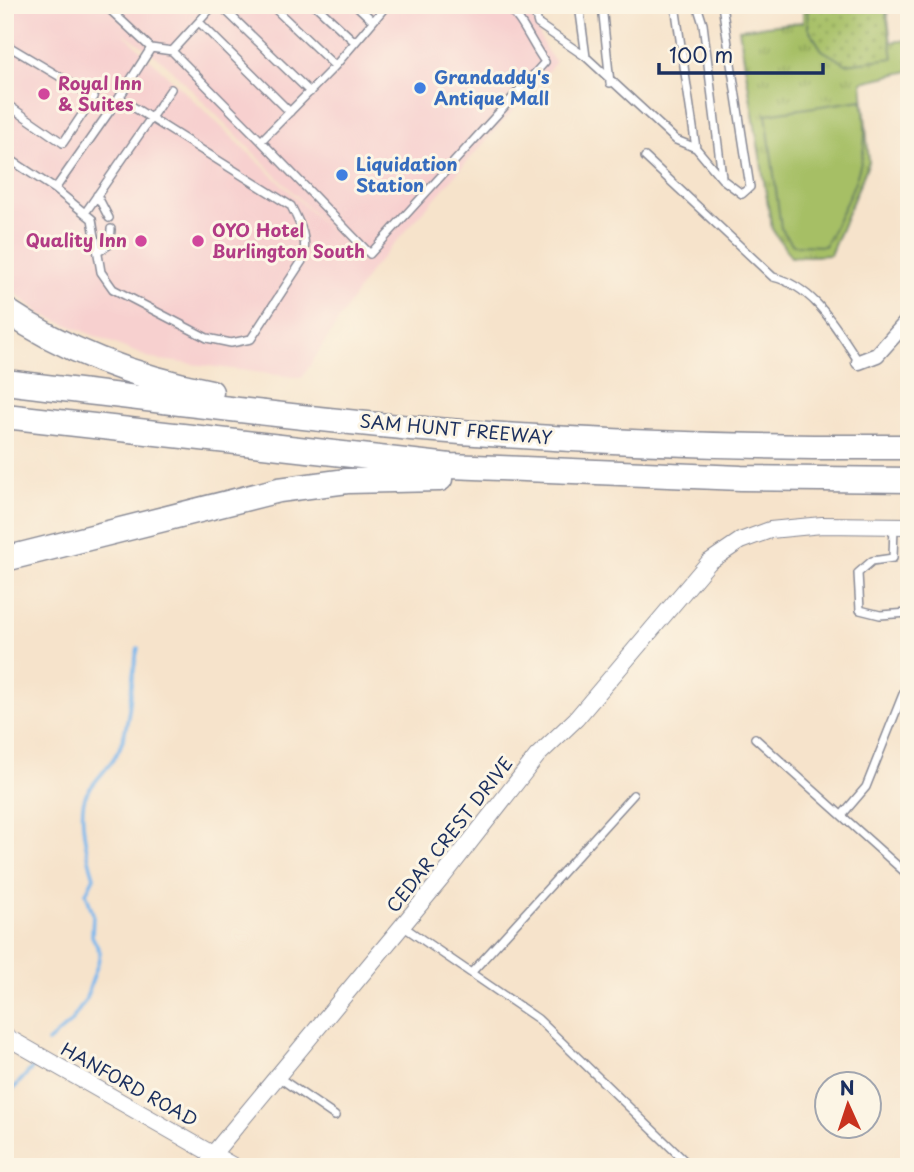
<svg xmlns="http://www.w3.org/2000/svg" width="914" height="1172" font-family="'Playpen Sans',sans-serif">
<defs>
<pattern id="grass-tufts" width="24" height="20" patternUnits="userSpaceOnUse" patternTransform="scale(1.75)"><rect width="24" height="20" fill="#a6bf65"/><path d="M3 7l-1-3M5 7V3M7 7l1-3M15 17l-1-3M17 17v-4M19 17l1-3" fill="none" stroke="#869c56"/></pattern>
<pattern id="park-dots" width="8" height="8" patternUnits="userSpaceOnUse" patternTransform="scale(1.75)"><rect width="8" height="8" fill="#a6bf65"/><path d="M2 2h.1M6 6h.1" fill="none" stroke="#869c56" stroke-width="1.8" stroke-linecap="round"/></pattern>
</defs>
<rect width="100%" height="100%" fill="#fcf5e5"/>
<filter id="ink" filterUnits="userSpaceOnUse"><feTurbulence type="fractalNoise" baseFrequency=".0143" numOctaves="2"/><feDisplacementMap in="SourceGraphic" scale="14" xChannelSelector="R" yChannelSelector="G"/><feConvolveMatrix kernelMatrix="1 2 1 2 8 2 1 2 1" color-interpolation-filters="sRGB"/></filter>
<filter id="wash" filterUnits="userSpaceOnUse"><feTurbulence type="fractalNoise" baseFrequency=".00686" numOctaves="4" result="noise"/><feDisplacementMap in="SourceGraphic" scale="28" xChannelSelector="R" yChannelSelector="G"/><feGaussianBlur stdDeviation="1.57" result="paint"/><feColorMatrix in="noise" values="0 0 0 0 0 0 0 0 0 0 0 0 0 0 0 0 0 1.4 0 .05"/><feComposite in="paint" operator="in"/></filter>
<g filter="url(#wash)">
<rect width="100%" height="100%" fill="#f6e3cb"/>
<path fill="#f7d0cf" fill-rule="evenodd" d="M5 5H527L546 50 556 62 371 270 302 378 152 359 41 314 5 285ZM124 33 165 63 338 238 124 34Z"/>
<path fill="url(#grass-tufts)" stroke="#607762" stroke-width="2" d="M803 5H886L891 42 909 40V71L862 82 869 162 830 255 791 257 772 229 739 29 803 22Z"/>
<path fill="url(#park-dots)" stroke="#607762" stroke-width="2" d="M807 5H885L893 58 846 64 822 50 808 28Z"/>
<path fill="#a6bf65" stroke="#607762" stroke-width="2" d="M862 100C874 158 849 195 825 246L793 245 781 228 766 114Z"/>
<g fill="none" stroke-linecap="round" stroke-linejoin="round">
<path stroke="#7ab7ed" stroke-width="3.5" d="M48 1042 70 1023 85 1001 98 963 100 952 92 936 93 914 86 893 94 877C88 858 76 810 87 793 99 774 117 761 123 739 132 710 130 678 138 648
M5 1098 34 1066"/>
</g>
</g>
<g filter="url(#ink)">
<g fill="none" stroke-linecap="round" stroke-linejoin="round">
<defs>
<path id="service" d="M220 5 310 92
M271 5 335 66
M315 5 355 42
M356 5 373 21
M387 5 335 66 261 141 370 254 545 62C531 43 523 20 506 5
M533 5 538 24 586 57 676 140 696 148 722 179 742 194 750 187 722 5
M579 5 586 57
M602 5 610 83
M675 5 696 148
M697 5 703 24 722 177
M199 22 290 112
M5 44 94 97 63 143 5 103
M151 48 172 51 261 141
M172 51 214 5
M5 156 55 189 92 219 101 272 113 289 207 338 231 343 251 339 302 261C309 241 301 225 291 206L119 98 151 48 105 5
M645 157 773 277C815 287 836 328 859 362
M55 189 119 98
M97 195 109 218
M85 213 171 89
M98 252 110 244 111 229
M894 526 893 558 872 561 858 573 860 610 880 615 909 613
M755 738 909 876
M842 815 866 787 909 679
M404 927 538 1019 691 1167
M472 972 633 795
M278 1077 335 1116"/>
<path id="minor" d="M859 362 877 355 909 319
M205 1167 213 1154"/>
<path id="tertiary" d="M5 1036 235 1167
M213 1154 441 879 537 756 576 719 709 562 740 541 770 530 822 525 909 526"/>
<path id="motorway" d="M5 310C66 351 139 378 211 392
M5 382C140 398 276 416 411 428 576 442 743 448 909 447
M5 416 450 466 741 478 909 480
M5 559 279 490 347 481 440 479"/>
</defs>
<use href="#service" stroke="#888994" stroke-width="10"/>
<use href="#minor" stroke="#888994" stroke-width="17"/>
<use href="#tertiary" stroke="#888994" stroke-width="18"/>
<use href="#motorway" stroke="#888994" stroke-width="27"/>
<use href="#service" stroke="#fff" stroke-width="7"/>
<use href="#minor" stroke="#fff" stroke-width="14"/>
<use href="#tertiary" stroke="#fff" stroke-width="16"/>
<use href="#motorway" stroke="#fff" stroke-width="24"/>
</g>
</g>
<g fill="#3f7fe0" stroke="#fcf5e5" stroke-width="2.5">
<circle cx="420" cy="88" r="7"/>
<circle cx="342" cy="175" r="7"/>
</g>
<g fill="#d1479c" stroke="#fcf5e5" stroke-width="2.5">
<circle cx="44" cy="94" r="7"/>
<circle cx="141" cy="241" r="7"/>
<circle cx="198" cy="241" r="7"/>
</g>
<g text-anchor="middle" stroke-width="6" stroke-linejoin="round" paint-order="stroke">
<g font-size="18" font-weight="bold" fill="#366cbe" stroke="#fcf5e5" text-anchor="start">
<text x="434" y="84">Grandaddy's<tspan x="434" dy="21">Antique Mall</tspan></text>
<text x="356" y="171">Liquidation<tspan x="356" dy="21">Station</tspan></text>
</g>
<g font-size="18" font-weight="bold" fill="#b23c85" stroke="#fcf5e5" text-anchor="start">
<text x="58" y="90">Royal Inn<tspan x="58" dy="21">&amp; Suites</tspan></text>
<text x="212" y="237">OYO Hotel<tspan x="212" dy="21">Burlington South</tspan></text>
<text x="127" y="247" text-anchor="end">Quality Inn</text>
</g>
<g font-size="18" fill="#1b2f5e" stroke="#fcf5e5">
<text transform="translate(456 430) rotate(5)" y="6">SAM HUNT FREEWAY</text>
<text transform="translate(450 835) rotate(-52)" y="6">CEDAR CREST DRIVE</text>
<text transform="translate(129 1085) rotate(29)" y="6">HANFORD ROAD</text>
</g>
</g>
<rect width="914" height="1172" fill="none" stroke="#fcf5e5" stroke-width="28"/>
<g transform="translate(848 1105) rotate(357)"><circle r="33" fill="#fcf5e5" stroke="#a2a6af" stroke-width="2"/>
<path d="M0-5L12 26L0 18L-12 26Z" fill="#c8321e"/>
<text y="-10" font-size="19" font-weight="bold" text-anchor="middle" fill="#1b2f5e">N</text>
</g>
<path d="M659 63v10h164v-10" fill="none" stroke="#1b2f5e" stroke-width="3.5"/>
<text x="669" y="63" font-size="21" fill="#1b2f5e" stroke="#fcf5e5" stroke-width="5" paint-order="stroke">100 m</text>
</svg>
